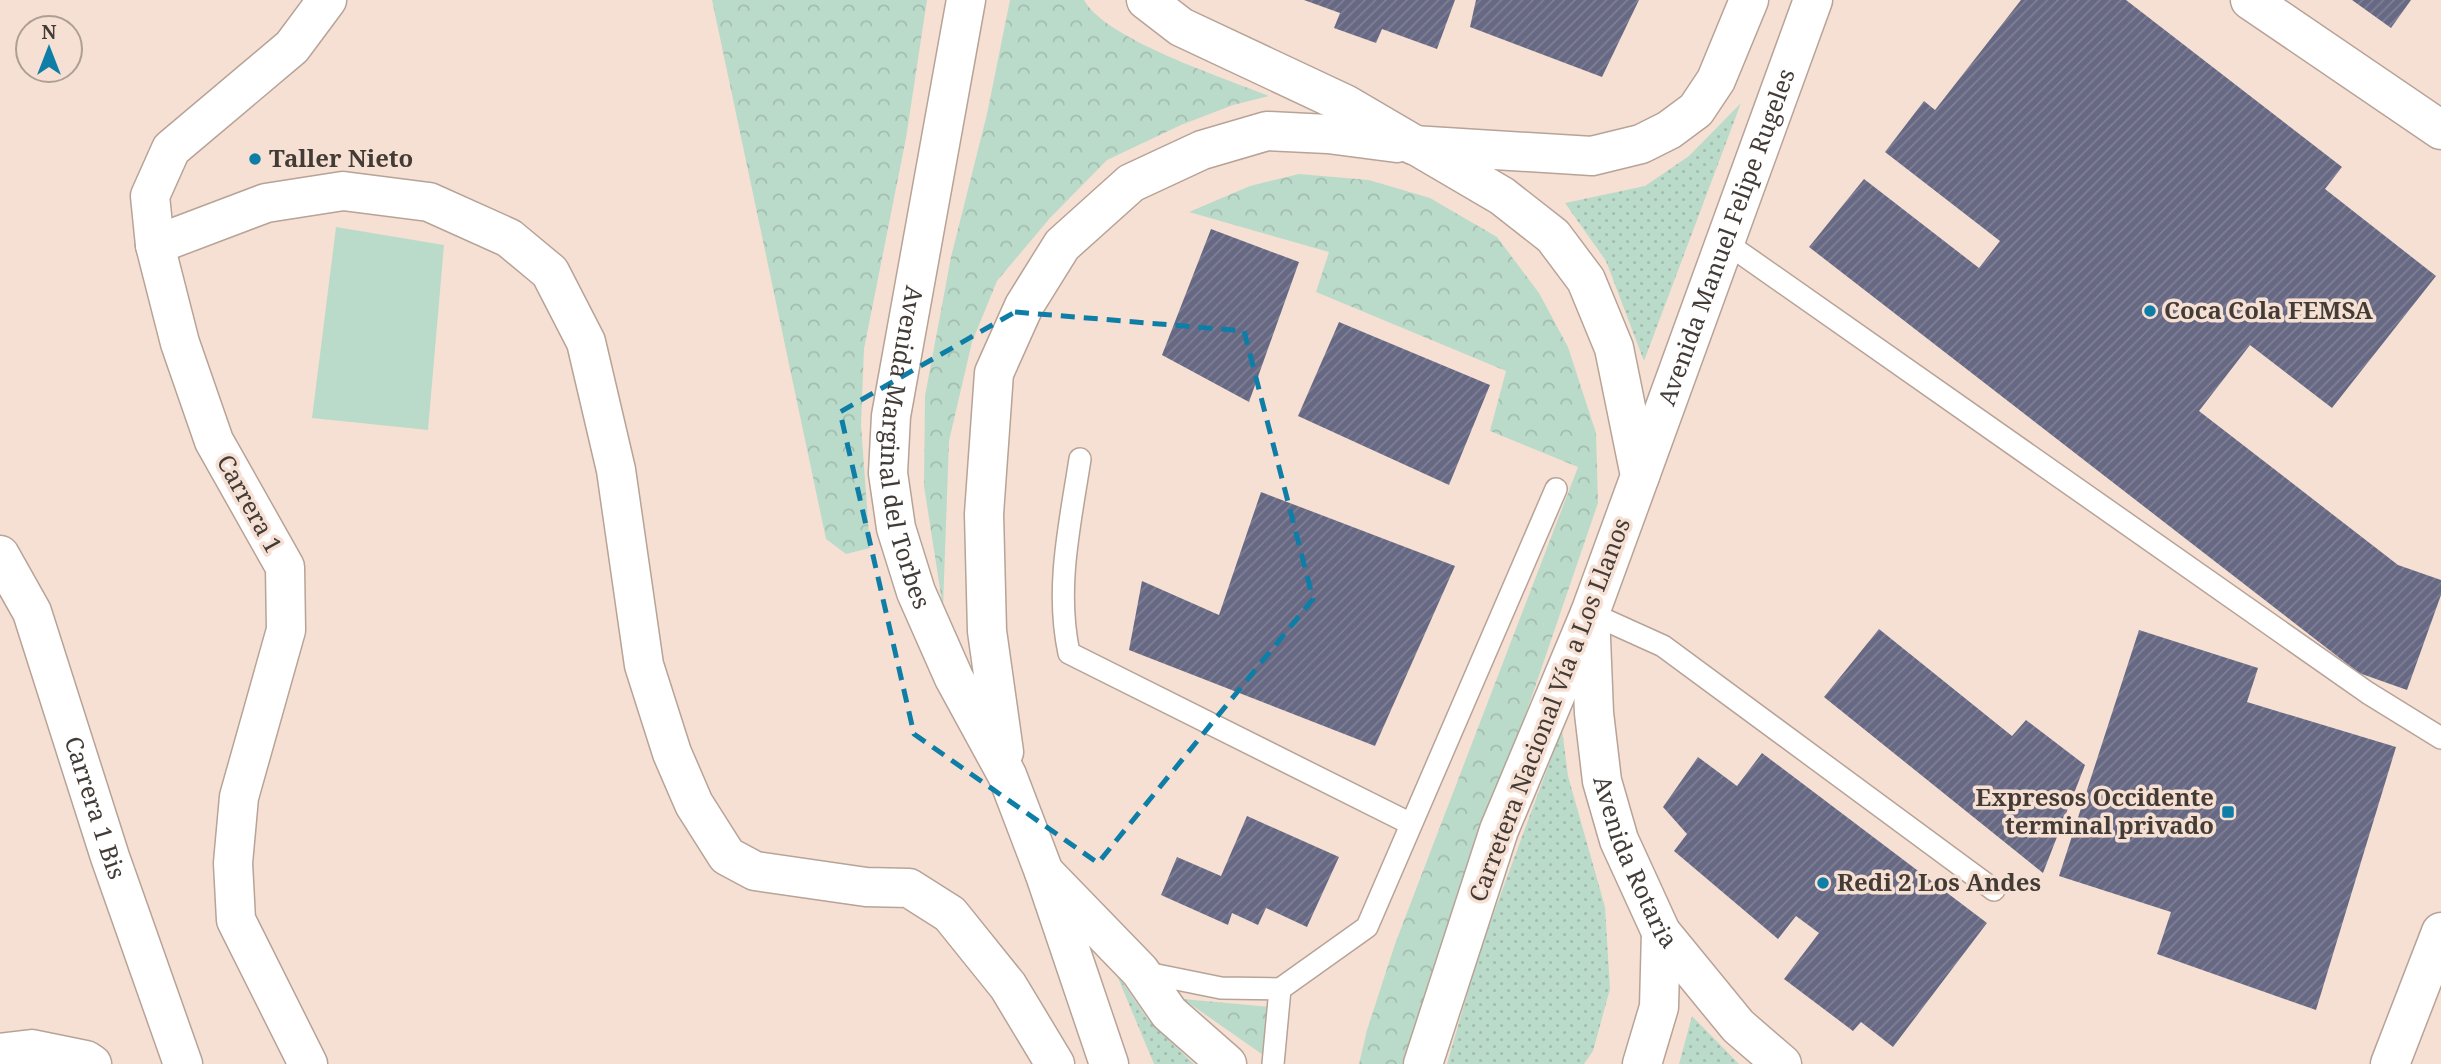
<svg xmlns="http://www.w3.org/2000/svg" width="2441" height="1064" font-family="'Noto Serif',serif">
<defs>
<pattern id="grass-dots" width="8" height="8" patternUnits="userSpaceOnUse" patternTransform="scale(1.75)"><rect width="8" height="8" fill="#bbdbca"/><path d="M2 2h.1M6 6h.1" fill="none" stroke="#a2bdae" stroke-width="1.8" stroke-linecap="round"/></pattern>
<pattern id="forest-crowns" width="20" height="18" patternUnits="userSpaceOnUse" patternTransform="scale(1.75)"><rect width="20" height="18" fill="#bbdbca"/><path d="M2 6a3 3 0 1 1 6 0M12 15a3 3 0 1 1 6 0" fill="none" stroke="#a2bdae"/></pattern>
<pattern id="building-hatch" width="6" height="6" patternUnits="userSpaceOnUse" patternTransform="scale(1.75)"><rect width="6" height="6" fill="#676984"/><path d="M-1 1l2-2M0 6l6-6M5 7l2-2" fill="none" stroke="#7f8094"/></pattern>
</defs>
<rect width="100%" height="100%" fill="#f6e0d3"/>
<path fill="url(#grass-dots)" d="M1741 103 1644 361 1606 261 1565 203 1645 186 1689 156Z
M1562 729 1568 776 1605 907 1610 989 1593 1051 1584 1064H1447L1480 950Z
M1116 973 1149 1021 1194 1064H1154Z
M1692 1016 1739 1064H1679Z"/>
<path fill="url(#forest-crowns)" d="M712 0H927L906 138 864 349 861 425 870 548 846 554 826 539Z
M1010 0H1084C1106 40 1225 78 1269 96L1233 105 1181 125 1107 160 1050 218 997 281 972 342 949 441 943 608 924 486 925 396 951 257 987 114Z
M1299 174 1369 180 1430 198 1497 237 1539 293 1568 347 1596 433 1598 503 1406 1064H1359L1367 1030 1395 944 1578 467 1490 431 1506 371 1316 292 1329 252 1189 212 1250 186Z
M1183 999 1271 1007 1266 1057Z"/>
<path fill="#bbdbca" d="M336 227 444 245 428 430 312 418Z"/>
<path fill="url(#building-hatch)" d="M1304 0H1455L1437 49 1382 29 1376 43 1334 28 1340 13Z
M1476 0H1639L1602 77 1470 27Z
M2021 0H2126L2342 167 2325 189 2436 276 2332 408 2250 345 2199 411 2398 565 2441 580V595L2407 690 2359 673 1809 247 1864 179 1979 268 2000 241 1885 152 1924 101 1935 110Z
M2352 0H2411L2391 28Z
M1211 229 1299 262 1249 402 1162 355Z
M1339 322 1490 385 1449 485 1298 416Z
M1261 492 1455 566 1375 746 1129 650 1142 581 1219 615Z
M1879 629 2012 736 2026 720 2085 765 2043 873 1824 697Z
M2139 630 2258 668 2247 702 2396 747 2316 1010 2157 954 2171 912 2059 876Z
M1762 753 1987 923 1893 1047 1861 1022 1853 1031 1784 979 1819 933 1796 916 1778 939 1674 851 1687 834 1663 807 1698 757 1737 786Z
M1247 816 1339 857 1307 927 1266 908 1258 925 1232 913 1228 925 1161 895 1177 857 1221 876Z"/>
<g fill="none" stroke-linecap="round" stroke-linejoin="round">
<defs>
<path id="service" d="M1725 242 2368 693 2441 738
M1080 459C1070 524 1055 588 1069 653L1411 824
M1590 613 1663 646 1994 890
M1142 972 1221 988 1280 989 1367 927 1556 489
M1273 1064 1280 989"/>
<g id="minor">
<path d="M2250 0 2441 130"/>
<path d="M155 245 266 203 343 191 429 202 509 238 550 272 586 342 616 470 644 665 672 753 694 804 727 856 755 871 866 887 909 888 950 914 1008 986 1055 1064"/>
<path id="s1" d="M0 555 32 612 110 857 183 1064"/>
<path d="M0 1053 32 1049 86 1060 92 1064"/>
<path d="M308 1064 236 920 233 863 239 797 286 630 285 567 214 441 180 343 155 245 150 196 171 149 292 47 327 0"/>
<path d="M2390 1064 2441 932"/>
</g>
<g id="tertiary">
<path d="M1413 145 1592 156 1641 144 1669 130 1696 110 1716 80 1749 0"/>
<path id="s2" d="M1640 476 1813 0"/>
</g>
<g id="secondary">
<path id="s3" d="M1590 613 1594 713 1602 781 1619 840 1661 932 1738 1026 1782 1064"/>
<path d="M1044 872 1140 971 1169 1013 1227 1064"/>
<path d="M1642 1064 1659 1007 1661 932"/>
</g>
<g id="trunk">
<path id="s4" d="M966 0 891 416 888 473 896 528 916 592 954 678 1007 775 1044 872 1109 1064"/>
<path d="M1146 0 1181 27 1345 104 1502 196 1553 236 1586 280 1614 348 1640 476 1590 613 1499 830 1423 1064"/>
<path d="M1004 752 987 631 984 514 994 373 1024 306 1062 245 1131 183 1202 150 1267 131 1328 134 1397 143"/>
</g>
</defs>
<use href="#service" stroke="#b7a397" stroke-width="24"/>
<use href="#minor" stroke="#b7a397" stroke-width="41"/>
<use href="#tertiary" stroke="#b7a397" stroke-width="41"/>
<use href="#secondary" stroke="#b7a397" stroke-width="41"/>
<use href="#trunk" stroke="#b7a397" stroke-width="41"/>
<use href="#service" stroke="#fff" stroke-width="21"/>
<use href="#minor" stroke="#fff" stroke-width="38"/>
<use href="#tertiary" stroke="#fff" stroke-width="38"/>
<use href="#secondary" stroke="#fff" stroke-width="38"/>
<use href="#trunk" stroke="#fff" stroke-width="38"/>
</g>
<path fill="none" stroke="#0f7ea7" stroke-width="5" stroke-dasharray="14 9" stroke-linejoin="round" d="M1015 312 1244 331 1313 599 1098 863 914 734 840 412Z"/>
<g fill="#0f7ea7" stroke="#f6e0d3" stroke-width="2.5">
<circle cx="255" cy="159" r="7"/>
<circle cx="2150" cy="311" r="7"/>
<rect x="2221" y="805" width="14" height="14" rx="3.5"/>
<circle cx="1823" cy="883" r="7"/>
</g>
<g text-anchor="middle" stroke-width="7" stroke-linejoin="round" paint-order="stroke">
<g font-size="24" font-weight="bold" fill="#433b36" stroke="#f6e0d3" text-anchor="start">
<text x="269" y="167">Taller Nieto</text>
<text x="2164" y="319">Coca Cola FEMSA</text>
<text x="2214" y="806" text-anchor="end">Expresos Occidente<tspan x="2214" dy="28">terminal privado</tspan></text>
<text x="1837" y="891">Redi 2 Los Andes</text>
</g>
<g font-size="24" fill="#433b36" stroke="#f6e0d3">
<text dy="8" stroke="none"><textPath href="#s2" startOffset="254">Avenida Manuel Felipe Rugeles</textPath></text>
<text dy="8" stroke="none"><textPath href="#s4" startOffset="455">Avenida Marginal del Torbes</textPath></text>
<text transform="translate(249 504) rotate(61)" y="8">Carrera 1</text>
<text transform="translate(1550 710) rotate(-69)" y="8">Carretera Nacional Vía a Los Llanos</text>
<text dy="8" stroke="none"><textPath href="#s1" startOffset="271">Carrera 1 Bis</textPath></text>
<text dy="8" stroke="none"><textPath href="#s3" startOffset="256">Avenida Rotaria</textPath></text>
</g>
</g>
<g transform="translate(49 49)"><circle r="33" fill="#f6e0d3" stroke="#ae9e94" stroke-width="2"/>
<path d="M0-5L12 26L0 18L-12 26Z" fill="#0f7ea7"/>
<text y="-10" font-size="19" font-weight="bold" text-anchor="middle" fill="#433b36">N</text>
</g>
</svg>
